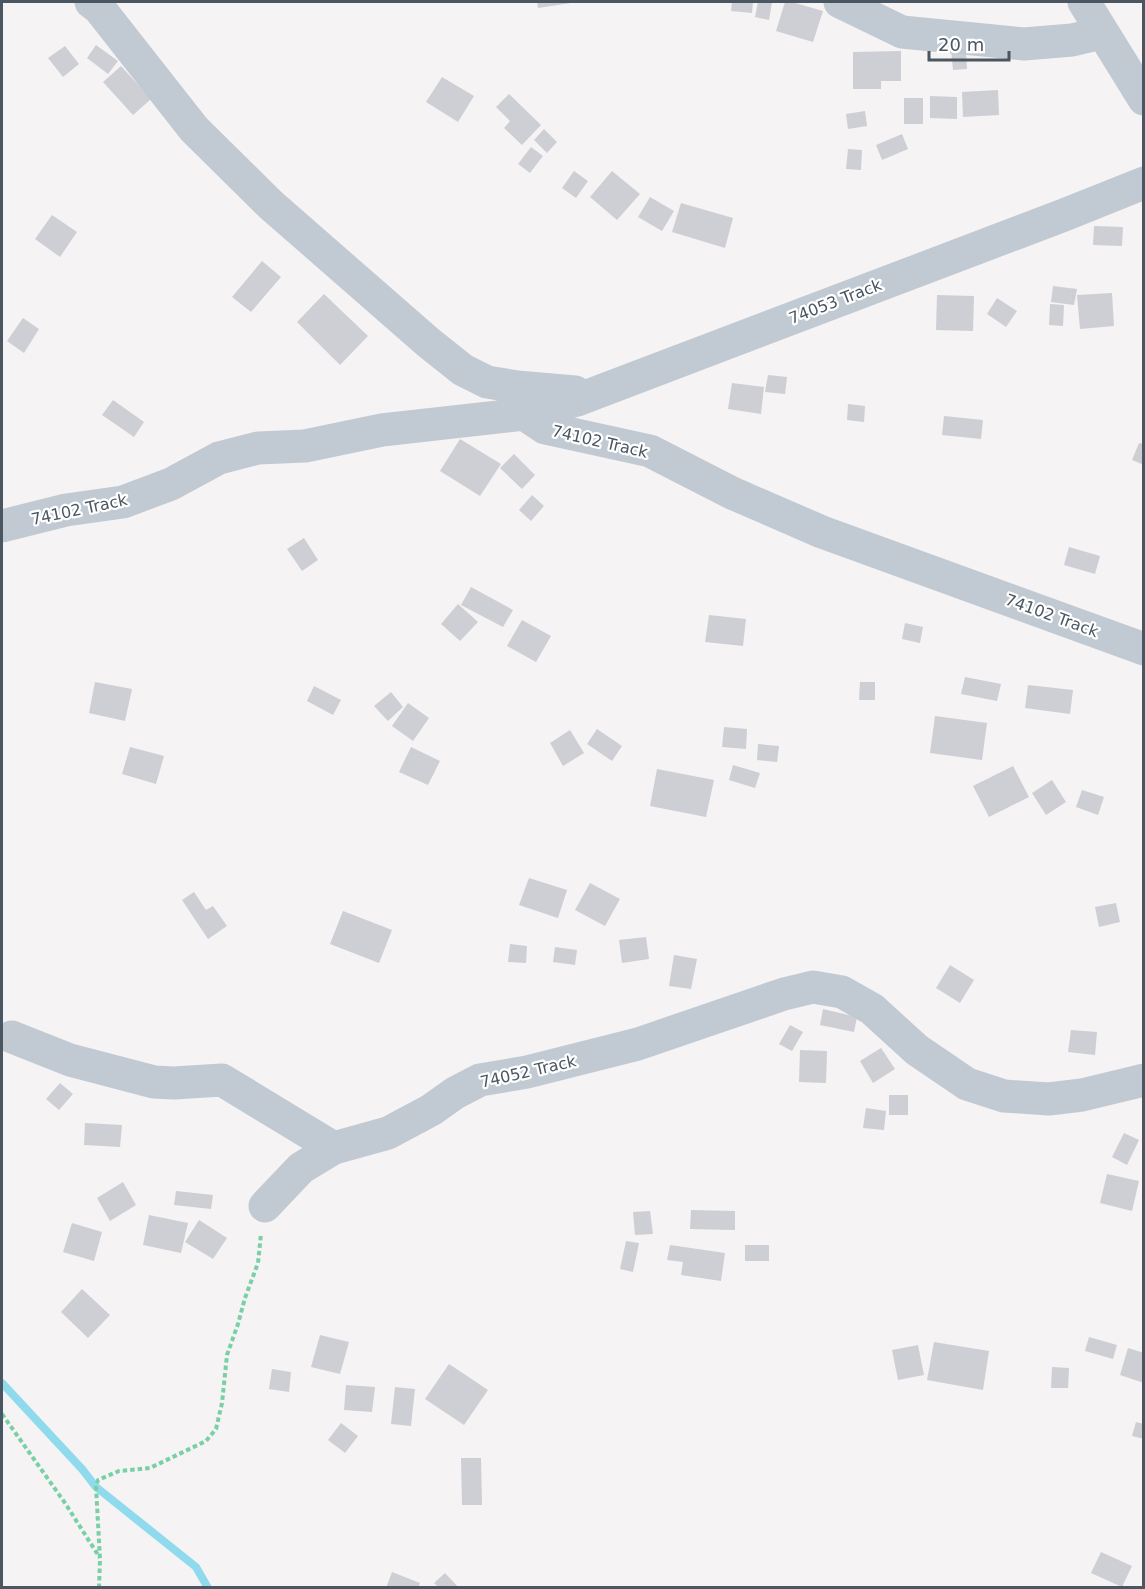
<svg xmlns="http://www.w3.org/2000/svg" width="1145" height="1589" font-family="'DejaVu Sans',sans-serif">
<rect width="100%" height="100%" fill="#f5f3f3"/>
<g fill="none" stroke-linecap="round" stroke-linejoin="round">
<path stroke="#90daee" stroke-width="8" d="M2 1383 82 1469 96 1487 196 1567 208 1588"/>
</g>
<path fill="#cdcfd5" d="M537 2H571V3L538 8Z
M732 2H753L752 13 731 11Z
M758 2H772L769 20 755 17Z
M785 2H792L823 11 813 42 776 31Z
M96 45 118 61 108 74 87 58Z
M65 46 79 64 63 77 48 58Z
M966 49 967 69 953 70 951 50Z
M901 51V81H881V89H853V52Z
M121 66 151 99 133 115 103 82Z
M442 77 474 96 458 122 426 102Z
M998 90 999 115 963 117 962 92Z
M509 94 541 125 522 145 504 128 510 121 496 107Z
M930 96 957 97V119L930 118Z
M904 98H923V124H904Z
M865 111 867 126 848 129 846 114Z
M544 129 557 142 547 153 534 140Z
M902 134 908 149 882 160 876 145Z
M531 147 543 156 530 173 518 164Z
M848 149 862 150 861 170 846 169Z
M574 171 588 181 576 198 562 188Z
M612 171 640 194 617 220 590 197Z
M650 197 674 211 662 231 638 217Z
M681 203 733 218 725 248 672 232Z
M52 215 77 232 60 257 35 239Z
M1094 226 1123 227 1122 246 1093 245Z
M262 261 281 277 251 312 232 297Z
M1053 286 1077 289 1074 305 1051 302Z
M1112 293 1114 326 1080 329 1077 295Z
M324 294 368 336 340 365 297 322Z
M937 295 974 296 973 331 936 330Z
M997 298 1017 311 1006 327 987 314Z
M1050 304 1064 305 1063 326 1049 325Z
M23 318 39 329 24 353 7 341Z
M768 375 787 377 785 394 765 392Z
M732 383 764 387 761 414 728 409Z
M113 400 144 422 134 437 102 415Z
M848 404 865 406 864 422 847 420Z
M944 416 983 420 981 439 942 435Z
M460 439 501 464 480 496 440 471Z
M1139 443 1144 444V465L1132 460Z
M514 454 535 475 522 489 500 468Z
M532 495 544 506 531 521 519 510Z
M304 538 318 560 302 571 287 549Z
M1069 547 1100 556 1095 574 1064 565Z
M471 587 513 610 503 627 461 605Z
M458 604 478 622 460 641 441 624Z
M709 615 746 619 743 646 705 642Z
M522 620 551 636 536 662 507 646Z
M905 623 923 627 920 643 902 639Z
M965 677 1001 684 997 701 961 694Z
M95 682 132 689 125 721 89 713Z
M860 682H875V700H859Z
M1028 685 1073 690 1070 714 1025 708Z
M314 686 341 700 333 715 307 701Z
M391 692 403 707 388 721 374 706Z
M408 703 429 718 413 741 392 726Z
M935 716 987 723 982 760 930 753Z
M724 727 747 729 746 749 722 747Z
M597 729 622 746 612 761 587 744Z
M570 730 584 753 563 766 550 743Z
M758 744 779 746 777 762 757 760Z
M130 747 164 756 156 784 122 774Z
M411 747 440 761 428 785 399 772Z
M733 765 760 773 755 788 729 780Z
M1013 766 1029 797 989 817 973 786Z
M657 769 714 780 706 817 650 806Z
M1052 780 1066 802 1046 815 1032 793Z
M1082 790 1104 797 1098 815 1076 807Z
M529 878 567 890 558 918 519 905Z
M590 883 620 899 605 926 575 910Z
M194 892 206 910 213 906 227 926 208 939 182 900Z
M1116 903 1120 922 1099 927 1095 907Z
M343 911 392 930 379 963 330 944Z
M646 937 649 959 622 963 619 940Z
M510 944 527 946 526 963 508 962Z
M555 947 577 950 575 965 553 962Z
M674 955 697 959 691 989 669 986Z
M950 965 974 980 960 1003 936 988Z
M823 1009 857 1017 854 1032 820 1025Z
M790 1025 803 1032 792 1051 779 1044Z
M1071 1030 1097 1032 1095 1055 1068 1052Z
M881 1048 895 1069 873 1083 860 1061Z
M800 1050 827 1051 826 1083 799 1082Z
M60 1083 73 1094 59 1110 46 1099Z
M889 1095H908V1115H889Z
M866 1108 886 1111 884 1130 863 1128Z
M85 1123 122 1125 120 1147 84 1145Z
M1124 1133 1139 1140 1127 1165 1112 1157Z
M1107 1174 1139 1181 1132 1211 1100 1203Z
M123 1182 136 1205 110 1221 97 1198Z
M176 1191 213 1195 211 1209 174 1205Z
M691 1210 735 1211V1230L690 1229Z
M650 1211 653 1234 635 1235 633 1212Z
M149 1215 188 1223 181 1253 143 1245Z
M199 1220 227 1238 213 1259 185 1242Z
M72 1223 102 1232 94 1261 63 1252Z
M626 1241 639 1243 633 1272 620 1269Z
M670 1245 725 1253 721 1281 681 1275 683 1262 667 1260Z
M745 1245H769V1261H745Z
M82 1289 110 1315 88 1338 61 1312Z
M320 1335 349 1342 340 1374 311 1367Z
M1089 1337 1117 1345 1113 1359 1085 1351Z
M934 1342 989 1351 983 1390 927 1380Z
M918 1345 924 1375 898 1380 892 1350Z
M1128 1348 1144 1353V1383L1120 1375Z
M449 1364 488 1390 464 1425 425 1399Z
M1052 1367 1069 1368 1068 1388H1051Z
M272 1369 291 1372 289 1392 269 1389Z
M346 1385 375 1387 372 1412 344 1410Z
M395 1387 415 1389 411 1426 391 1424Z
M1136 1422 1144 1424V1439L1132 1436Z
M341 1423 358 1436 345 1453 328 1440Z
M461 1458H481L482 1505H462Z
M1101 1552 1132 1566 1122 1587 1091 1573Z
M392 1572 420 1583 418 1588H386Z
M445 1573 459 1588H439L434 1583Z"/>
<g fill="none" stroke-linecap="round" stroke-linejoin="round">
<path stroke="#7ad0a6" stroke-width="4" stroke-dasharray="4.5 3" stroke-linecap="butt" d="M2 1414 65 1503 100 1558
M99 1588 100 1559 96 1487 98 1480 119 1471 150 1468 206 1441 216 1429 222 1403 227 1355 238 1324 245 1298 258 1263 261 1234"/>
<path stroke="#c1cad2" stroke-width="33" d="M91 2 99 8 194 129 271 205 429 343 463 370 487 382 517 387 575 392
M840 2 902 32 1024 44 1072 40 1102 33
M1084 2 1144 99
M524 414 545 428 650 451 732 493 822 532 1144 649
M2 526 66 510 123 502 171 484 219 458 258 448 305 446 382 430 524 414 577 400 1064 215 1144 183
M12 1037 70 1060 154 1082 174 1083 222 1080 334 1148
M265 1206 301 1168 334 1148 388 1133 431 1110 455 1093 480 1080 527 1072 638 1044 784 994 813 987 842 992 872 1009 917 1050 967 1084 1004 1096 1049 1099 1082 1095 1144 1080"/>
</g>
<g text-anchor="middle" stroke-width="4.5" stroke-linejoin="round" paint-order="stroke">
<g font-size="16" fill="#4a5661" stroke="#fff">
<text transform="translate(835 301) rotate(-21)" y="6">74053 Track</text>
<text transform="translate(600 441) rotate(13)" y="6">74102 Track</text>
<text transform="translate(79 509) rotate(-12)" y="6">74102 Track</text>
<text transform="translate(1052 615) rotate(20)" y="6">74102 Track</text>
<text transform="translate(528 1071) rotate(-13)" y="6">74052 Track</text>
</g>
</g>
<rect width="1145" height="1589" fill="none" stroke="#4a5661" stroke-width="6"/>
<path d="M929 51v9h80v-9" fill="none" stroke="#4a5661" stroke-width="3"/>
<text x="938" y="51" font-size="18" fill="#4a5661" stroke="#ffffff" stroke-width="4.5" paint-order="stroke">20 m</text>
</svg>
